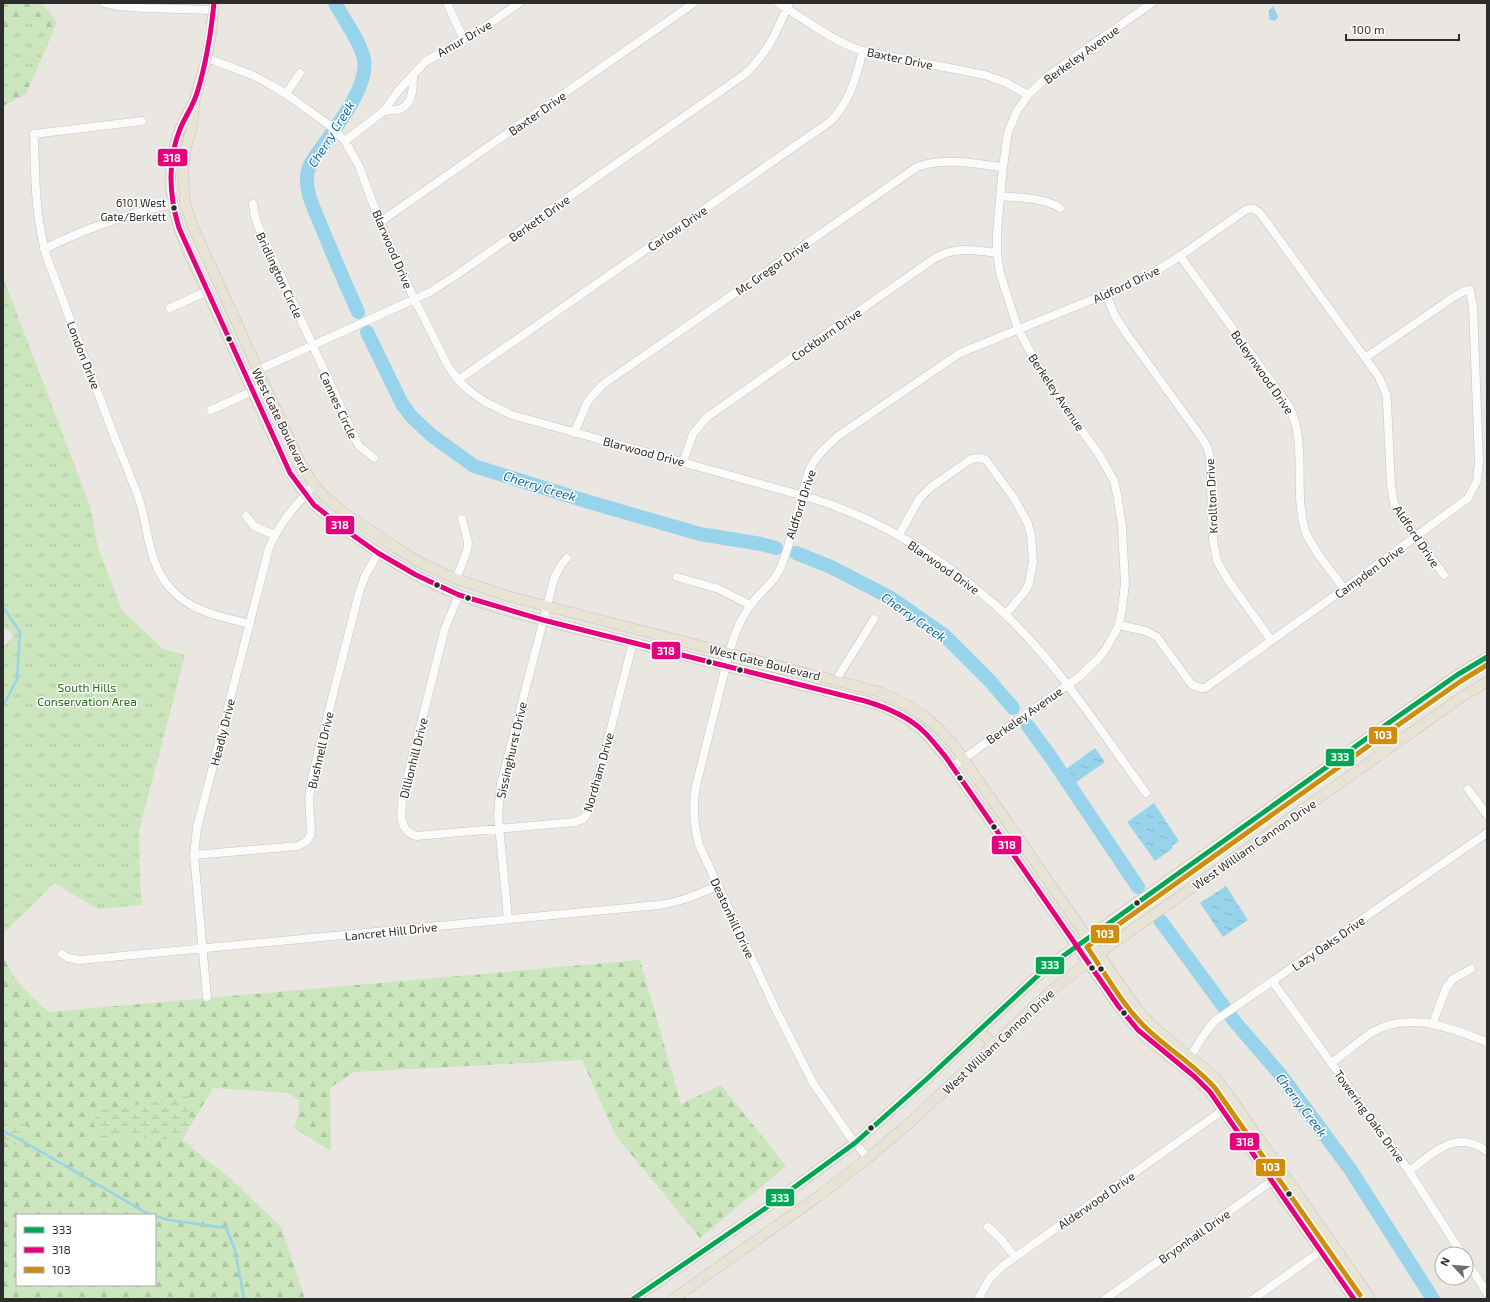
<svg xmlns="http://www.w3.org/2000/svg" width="1490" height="1302" font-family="'Exo 2',sans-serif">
<defs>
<pattern id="forest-firs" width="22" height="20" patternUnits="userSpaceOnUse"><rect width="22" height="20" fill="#cbe5bc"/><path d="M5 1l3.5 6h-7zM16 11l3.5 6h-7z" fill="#aec5a2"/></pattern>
<pattern id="wetland-marsh" width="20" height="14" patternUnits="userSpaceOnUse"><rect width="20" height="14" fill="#cbe5bc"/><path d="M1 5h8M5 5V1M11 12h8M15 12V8" fill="none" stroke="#aec5a2"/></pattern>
<pattern id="park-tufts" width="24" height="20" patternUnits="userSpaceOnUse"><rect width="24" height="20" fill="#cbe5bc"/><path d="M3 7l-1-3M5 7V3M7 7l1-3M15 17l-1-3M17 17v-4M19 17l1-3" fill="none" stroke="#aec5a2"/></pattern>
<pattern id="water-ripples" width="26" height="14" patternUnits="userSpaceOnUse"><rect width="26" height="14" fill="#97d3ea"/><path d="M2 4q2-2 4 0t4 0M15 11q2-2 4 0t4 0" fill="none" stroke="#82b5c9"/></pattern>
</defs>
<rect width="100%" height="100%" fill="#eae7e2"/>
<path fill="url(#forest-firs)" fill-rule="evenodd" d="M3,3H41L57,22L26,94L3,106Z
M3,954C11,980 29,994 49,1012L640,960L681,1104L721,1085L786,1166L700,1238L616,1136L582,1060L354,1072L330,1088L331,1151L294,1128L299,1110V1101L289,1093L213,1088L182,1140L232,1180L281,1227L305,1299H3ZM17,1215H155V1285H17Z"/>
<path fill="url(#wetland-marsh)" d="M188,1096L189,1126L182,1140L101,1136L93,1123L98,1111Z
M3,1114L28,1127L20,1147L3,1140Z"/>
<path fill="url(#park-tufts)" d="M30,11L49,41L21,84L3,91V32Z
M3,277L90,506L98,547L122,610L163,649L185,655L139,831L140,881L142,905L98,909L54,883L3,934V647L14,636L3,625Z
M3,996L16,1017L3,1018Z"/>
<path fill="url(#water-ripples)" d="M1273,6L1278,16L1275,21L1270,20L1269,17V10Z
M1095,748L1105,762L1075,783L1066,769Z
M1154,803L1179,841L1172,846L1173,848L1155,861L1127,822Z
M1226,886L1248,920L1223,937L1200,903Z"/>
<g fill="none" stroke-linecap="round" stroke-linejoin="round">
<path stroke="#97d3ea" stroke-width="2.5" d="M3,607L20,632L17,679L3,706
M3,1131L19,1139L150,1215
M155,1216L169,1220L226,1228L235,1250L244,1299"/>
<path stroke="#97d3ea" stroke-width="14" d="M335,3C343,18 361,43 364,59C369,87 336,126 322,147C315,157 306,167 307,180C307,195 314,209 320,223C332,253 345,283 358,312
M367,332L402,404L411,416L431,435L474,466L589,502L700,534L761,544L776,548
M796,553L831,567L891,598L944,635L989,680L1013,708
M1028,726L1050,756L1138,887
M1160,920L1235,1022L1280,1074L1350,1169L1433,1299"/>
<g stroke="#c4c3c3" stroke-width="9">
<path id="minor" d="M105,3L119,6L144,8L213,10
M447,3L463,38
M778,3C806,20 832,41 863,51L985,75L1007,83L1028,95
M207,58L252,75L271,85L286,94L329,125L345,141L359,166L380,222L410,290L448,366L458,380L471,392L485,402L512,415L811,498C874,517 931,551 981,593C989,600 999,607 1006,615C1060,667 1102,733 1146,793
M286,94L300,73
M384,111C389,110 395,111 400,109C413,104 413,88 413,76
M142,121L34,134C35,176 35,218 47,258C68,314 89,370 110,425C119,449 129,472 138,496C149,528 147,563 171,589C191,612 222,617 250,624
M345,141L384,111L398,91L425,62L492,22L519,3
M1000,196C1020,198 1043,197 1060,208
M253,204L254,213L258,226L357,442L359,446L374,458
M380,222L694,3
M44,249C84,229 128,214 172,204
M1180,256L1289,406C1308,445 1293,490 1305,530C1311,548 1333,573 1344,589
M1106,294L1115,316L1126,333L1204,441L1208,449L1210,459L1213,539L1217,561L1228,580L1271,640
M170,308L208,291
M245,376L415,299L430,292L455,276L745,74C769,51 776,33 789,3
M458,380L831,121C852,98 855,79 863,51
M211,410L264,386
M574,433L588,401L602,385L917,167C945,157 974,164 1003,167
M683,462L693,434L707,417L935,258C957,246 974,250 997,253
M246,516L254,526L274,535
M899,535L919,499L931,487L971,459L981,458L986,460L1014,498L1028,524L1031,535L1033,562L1029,583L1026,590L1006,614
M677,577L719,589L750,605
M456,579L467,551L468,543L462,519
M459,595L445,628L404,791C401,807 396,830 416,836L575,822L584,818L590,809L633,642
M1119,625L1146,631L1157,637L1192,685L1201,688H1205L1344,589L1460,504L1468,498L1477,481L1479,462L1473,307L1470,290L1464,291L1452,298L1365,358
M837,681L839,675L874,619
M953,766L1079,677L1099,658L1107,647L1119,625L1122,608L1125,584L1122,526L1117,494L1114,481L1100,456L1045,379L1018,329L1000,273L997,253V231L1003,167L1008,132L1017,111L1028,95L1049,75L1152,3
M1468,789L1487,815
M194,855L298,846L307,841L310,836L311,830L309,799L312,777L359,593L365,576L378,553
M508,919L498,815L501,784L554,579L561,565L567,558
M62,954L68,958L80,960L659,905C680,902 698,895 717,886
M1273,982L1409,1171L1462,1254
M207,997L194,855L197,828L269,548C279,523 296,505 314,485
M1433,1023L1446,988L1453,979L1471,969
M1331,1063C1345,1053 1358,1042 1371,1033C1409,1010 1450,1028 1487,1042
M1183,1067C1195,1052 1202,1033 1216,1020L1487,833
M868,1158L851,1138L813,1083L775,1008L699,845C694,825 692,807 696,786L729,653C734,636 739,621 750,606C758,593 772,585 779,571C790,547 795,520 802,495C805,486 806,477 810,468C817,455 827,446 838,436L960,353L1106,294L1151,274L1180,256L1244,211C1250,207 1254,208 1260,213L1379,377L1386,394L1387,402L1391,485L1394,504L1399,513L1444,575
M1409,1171C1435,1152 1455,1129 1487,1151
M988,1227L1000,1238L1015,1257
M1466,1260L1487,1293
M978,1299L990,1278L1004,1265L1223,1110
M1105,1299L1283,1173
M1253,1299L1321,1251"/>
</g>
<g stroke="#c6c4c2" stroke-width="11">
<path id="major" d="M214,3L211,34L207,58L195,98L192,126L186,148L183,170L185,203L193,227L300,462L314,485L324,496L346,514L395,547L419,562L456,579L511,597L880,692C913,705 936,722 958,751L1137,1009L1156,1029L1215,1077L1230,1097L1371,1299
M193,104C188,113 182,122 179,132C153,199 190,253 217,313C234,350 251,388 268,426C279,449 289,473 305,494C320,513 340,527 360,540C392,562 424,582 460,595C516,616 576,628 634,643C711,662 788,682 865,701L884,707L902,716L922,730L945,756L1119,1007L1138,1030L1151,1042L1195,1077L1210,1092L1354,1299
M1370,736L1382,754
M979,1031L995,1045
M633,1299L763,1210L855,1143L929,1077L1045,969L1077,945L1370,736L1457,675L1487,657
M673,1299L819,1196L868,1158L905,1127L1053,989L1098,954L1463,696L1487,682"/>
</g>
<use href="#minor" stroke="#fcfbfb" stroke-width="8"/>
<use href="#major" stroke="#e7e3d5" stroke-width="10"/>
<g stroke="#fff" stroke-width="8">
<path id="bus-1" d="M633,1299L763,1210L855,1143L929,1077L1045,969L1370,736L1457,675L1487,657"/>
</g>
<g stroke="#fff" stroke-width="8">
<path id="bus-2" d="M214,3C211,33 206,64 197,93C193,106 185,117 180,129C167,162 169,195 179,228L290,473L314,505L354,536L378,553L416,575L459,595L543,620L865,701C885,707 907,716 922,730C931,738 938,748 945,756L1119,1007L1138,1030L1195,1077L1210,1092L1354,1299"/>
</g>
<g stroke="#fff" stroke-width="8">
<path id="bus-3" d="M1360,1295L1215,1088C1194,1064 1166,1048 1144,1026C1121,1003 1105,973 1087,947L1374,742L1461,681L1487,665"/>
</g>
<use href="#bus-1" stroke="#00a651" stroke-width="5"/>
<use href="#bus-2" stroke="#e5007d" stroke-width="5"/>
<use href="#bus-3" stroke="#ce8e09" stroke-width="5"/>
</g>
<g fill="#2c2c2c" stroke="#fff" stroke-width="1.5">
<circle cx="174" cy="208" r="3.5"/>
<circle cx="229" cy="339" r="3.5"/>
<circle cx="437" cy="585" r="3.5"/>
<circle cx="468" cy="598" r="3.5"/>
<circle cx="709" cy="662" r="3.5"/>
<circle cx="740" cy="670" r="3.5"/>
<circle cx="960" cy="778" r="3.5"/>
<circle cx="994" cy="827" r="3.5"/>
<circle cx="1137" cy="903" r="3.5"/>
<circle cx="1092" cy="968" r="3.5"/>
<circle cx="1101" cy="969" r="3.5"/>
<circle cx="1124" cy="1013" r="3.5"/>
<circle cx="871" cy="1128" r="3.5"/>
<circle cx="1289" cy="1194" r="3.5"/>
</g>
<g text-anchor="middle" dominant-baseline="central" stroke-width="3" stroke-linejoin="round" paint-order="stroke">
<g font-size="11" fill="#2c2c2c" stroke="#fff" text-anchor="end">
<text x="166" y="202">6101 West<tspan x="166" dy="14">Gate/Berkett</tspan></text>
</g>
<g font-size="12" fill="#2c2c2c" stroke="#fff">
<text transform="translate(464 38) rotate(-30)">Amur Drive</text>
<text transform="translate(1081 54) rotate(-36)">Berkeley Avenue</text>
<text transform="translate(900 58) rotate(12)">Baxter Drive</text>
<text transform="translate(537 113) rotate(-35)">Baxter Drive</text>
<text transform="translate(539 218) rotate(-35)">Berkett Drive</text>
<text transform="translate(677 228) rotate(-35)">Carlow Drive</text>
<text transform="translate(393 249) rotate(67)">Blarwood Drive</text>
<text transform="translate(772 267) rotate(-35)">Mc Gregor Drive</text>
<text transform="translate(280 275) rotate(65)">Bridlington Circle</text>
<text transform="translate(1126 284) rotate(-25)">Aldford Drive</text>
<text transform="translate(826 334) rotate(-35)">Cockburn Drive</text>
<text transform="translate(84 355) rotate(69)">London Drive</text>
<text transform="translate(1263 372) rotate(55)">Boleynwood Drive</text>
<text transform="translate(1057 392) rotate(56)">Berkeley Avenue</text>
<text transform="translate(339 405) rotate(65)">Cannes Circle</text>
<text transform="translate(281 420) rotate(64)">West Gate Boulevard</text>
<text transform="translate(644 451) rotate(15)">Blarwood Drive</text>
<text transform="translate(1211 496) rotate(-93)">Krollton Drive</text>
<text transform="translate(800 504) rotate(-72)">Aldford Drive</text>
<text transform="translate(1417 536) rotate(56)">Aldford Drive</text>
<text transform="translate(944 567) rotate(35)">Blarwood Drive</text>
<text transform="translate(1369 571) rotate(-36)">Campden Drive</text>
<text transform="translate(765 662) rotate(14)">West Gate Boulevard</text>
<text transform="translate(1024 715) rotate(-35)">Berkeley Avenue</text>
<text transform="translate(222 732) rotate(-76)">Headly Drive</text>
<text transform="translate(320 750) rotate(-77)">Bushnell Drive</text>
<text transform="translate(511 750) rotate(-77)">Sissinghurst Drive</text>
<text transform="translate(413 758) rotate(-76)">Dillionhill Drive</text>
<text transform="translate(598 772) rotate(-74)">Nordham Drive</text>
<text transform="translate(1254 844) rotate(-35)">West William Cannon Drive</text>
<text transform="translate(733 918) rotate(65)">Deatonhill Drive</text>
<text transform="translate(391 931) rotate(-6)">Lancret Hill Drive</text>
<text transform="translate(1328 943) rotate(-35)">Lazy Oaks Drive</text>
<text transform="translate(998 1041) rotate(-43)">West William Cannon Drive</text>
<text transform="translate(1370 1116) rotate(54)">Towering Oaks Drive</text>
<text transform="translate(1096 1200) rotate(-35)">Alderwood Drive</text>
<text transform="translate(1194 1236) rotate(-35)">Bryonhall Drive</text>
</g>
<g font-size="12" fill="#296a1c" stroke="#fff">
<text x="87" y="687">South Hills<tspan x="87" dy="14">Conservation Area</tspan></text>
</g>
<g font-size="13" font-style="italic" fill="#0f689e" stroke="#fff">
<text transform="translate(331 134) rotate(-58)">Cherry Creek</text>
<text transform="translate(540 486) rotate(17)">Cherry Creek</text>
<text transform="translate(914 617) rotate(35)">Cherry Creek</text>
<text transform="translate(1302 1105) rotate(53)">Cherry Creek</text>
</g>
</g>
<g stroke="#fff" stroke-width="1.5">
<rect x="157" y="148" width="31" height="19" rx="4" fill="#e5007d"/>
<rect x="325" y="515" width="30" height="20" rx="4" fill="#e5007d"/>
<rect x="651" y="641" width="30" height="19" rx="4" fill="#e5007d"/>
<rect x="1368" y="726" width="30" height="19" rx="4" fill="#ce8e09"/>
<rect x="1325" y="748" width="30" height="19" rx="4" fill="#00a651"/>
<rect x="991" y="835" width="31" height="20" rx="4" fill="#e5007d"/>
<rect x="1090" y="924" width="30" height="20" rx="4" fill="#ce8e09"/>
<rect x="1035" y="956" width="30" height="19" rx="4" fill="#00a651"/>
<rect x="1229" y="1132" width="31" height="19" rx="4" fill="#e5007d"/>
<rect x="1255" y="1158" width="31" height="19" rx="4" fill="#ce8e09"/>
<rect x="765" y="1188" width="30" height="19" rx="4" fill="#00a651"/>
</g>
<g font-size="11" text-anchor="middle" font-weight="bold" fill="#fff">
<text x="172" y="162">318</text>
<text x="340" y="529">318</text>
<text x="666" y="655">318</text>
<text x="1383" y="739">103</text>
<text x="1340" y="761">333</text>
<text x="1007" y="849">318</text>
<text x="1105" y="938">103</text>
<text x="1050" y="969">333</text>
<text x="1245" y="1146">318</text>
<text x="1271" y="1171">103</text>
<text x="780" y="1202">333</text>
</g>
<rect width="1490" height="1302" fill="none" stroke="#2c2c2c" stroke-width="8"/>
<rect x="16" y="1214" width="140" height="72" fill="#ffffff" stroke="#ababab"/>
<rect x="24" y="1227" width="20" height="6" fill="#00a651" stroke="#ababab"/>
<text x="52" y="1234" font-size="12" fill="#2c2c2c">333</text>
<rect x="24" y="1247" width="20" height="6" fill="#e5007d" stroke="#ababab"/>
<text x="52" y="1254" font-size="12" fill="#2c2c2c">318</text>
<rect x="24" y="1267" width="20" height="6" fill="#ce8e09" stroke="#ababab"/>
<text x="52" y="1274" font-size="12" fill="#2c2c2c">103</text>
<g transform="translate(1454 1266) rotate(296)"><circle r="19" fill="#ffffff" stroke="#ababab"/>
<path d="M0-3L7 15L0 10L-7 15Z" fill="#6e6d6c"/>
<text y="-6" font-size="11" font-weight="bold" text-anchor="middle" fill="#2c2c2c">N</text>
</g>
<path d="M1346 34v6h113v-6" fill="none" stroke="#2c2c2c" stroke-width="2"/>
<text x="1352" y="34" font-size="12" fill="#2c2c2c" stroke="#ffffff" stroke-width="3" paint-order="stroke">100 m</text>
</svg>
